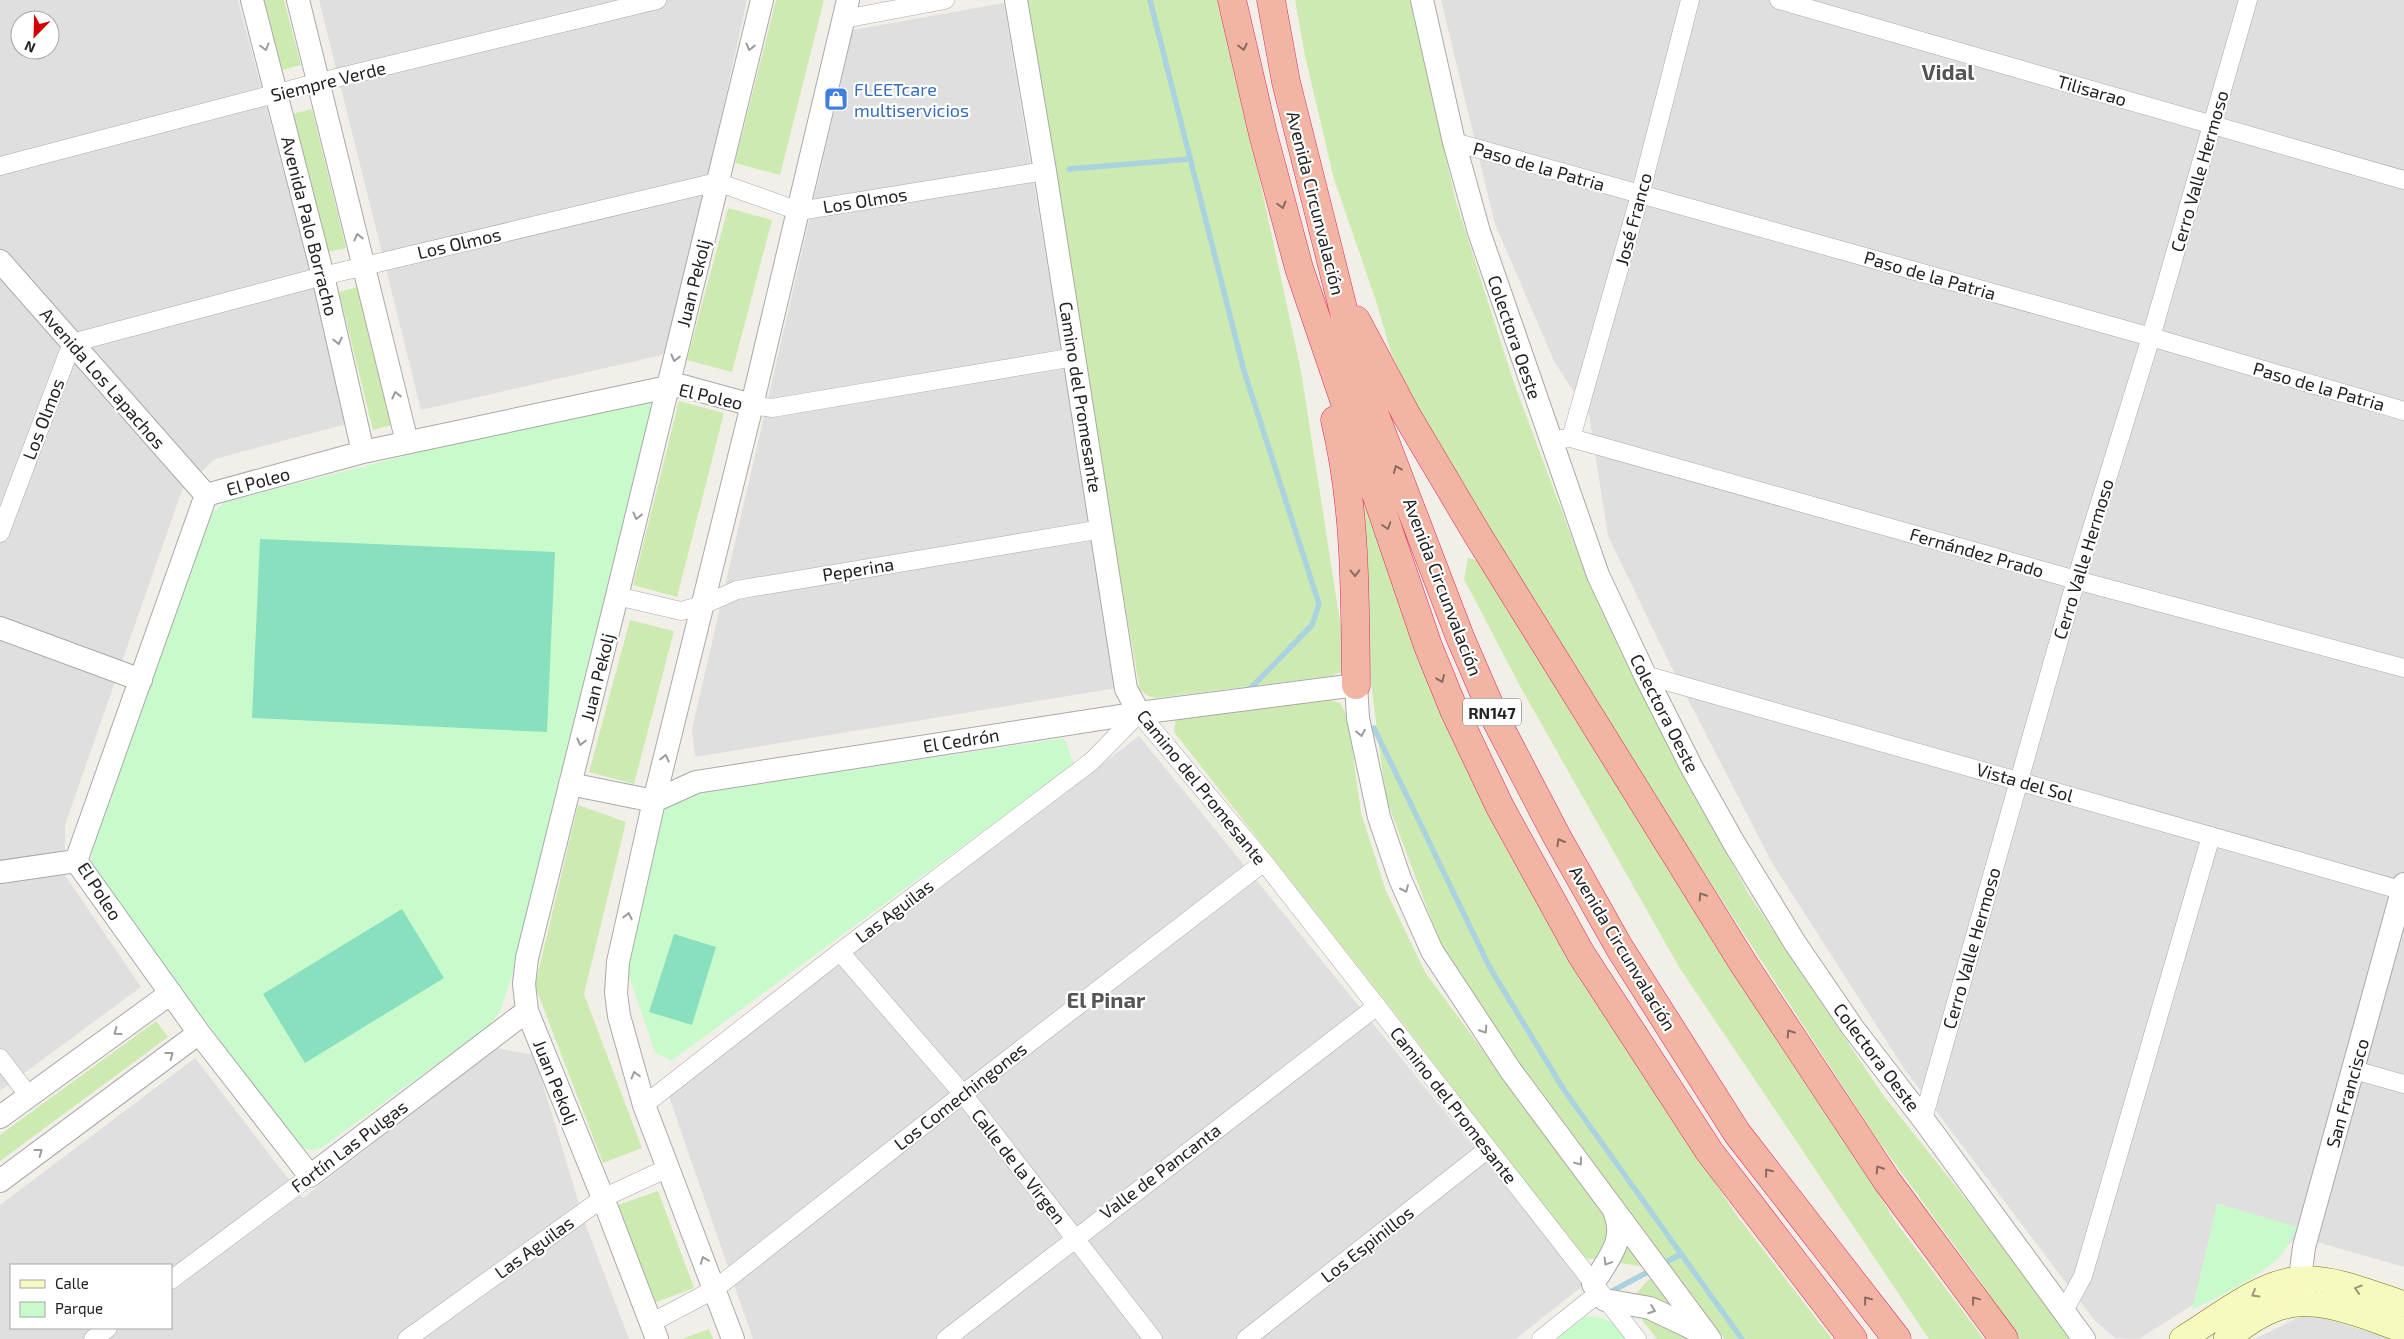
<svg xmlns="http://www.w3.org/2000/svg" width="2404" height="1339" font-family="'Exo 2',sans-serif">
<rect width="100%" height="100%" fill="#f2efe9"/>
<path fill="#e0dfdf" fill-rule="evenodd" d="M0,0H238L350,423L215,459L182,490L65,825V875L141,987L0,1091ZM20,20H50V50H20Z
M319,0H747L672,340L662,355L421,410Z
M1441,0H2404V1267L2299,1237L2139,1339L2115,1338L2095,1321L1905,1070L1771,861L1668,660L1608,536L1589,415L1555,363L1495,224Z
M1004,3L1117,688L695,757L692,729L853,30Z
M1139,736L1585,1284L1516,1339H753L668,1094Z
M496,1048L534,1055L585,1223L629,1339H0V1205L195,1058L303,1198ZM11,1265H171V1328H11Z
M2308,1313L2392,1339H2254Z"/>
<path fill="#cdebb0" d="M264,0H284L301,65L282,70Z
M776,0H824L780,175L735,163Z
M1027,0H1221L1301,371L1345,654L1341,672L1332,676L1156,698L1148,696L1140,690L1108,509Z
M1295,0H1410L1456,202L1514,383L1582,565L1661,732L1748,893L1883,1095L2012,1257L2071,1339H2018L1978,1278L1875,1136L1687,846L1465,489L1417,407L1391,353L1377,304L1334,179L1305,56Z
M312,109L346,248L327,252L292,114Z
M728,208L772,220L732,372L687,360Z
M358,287L392,425L373,430L339,292Z
M679,401L724,413L677,597L633,585Z
M1350,438L1467,769L1557,938L1654,1092L1738,1217L1832,1339H1725L1517,1062L1443,951L1386,798L1369,668Z
M1468,558L1482,561L1790,1049L1895,1221L1984,1339H1929L1679,967L1521,688L1464,579Z
M630,620L674,631L634,784L589,772Z
M1324,699L1340,703L1348,717L1361,813L1386,891L1425,972L1610,1223L1613,1234L1598,1259H1589L1582,1256L1409,1031L1174,732L1176,718Z
M578,805L626,822L584,994L642,1148L603,1163L535,986Z
M156,1021L168,1037L0,1161V1135Z
M658,1191L694,1288L654,1303L618,1205Z
M1625,1238L1645,1267L1621,1263L1617,1258Z
M1652,1276L1682,1318L1631,1299Z
M1646,1312L1696,1339H1657L1642,1320Z
M709,1329L713,1339H682Z"/>
<path fill="#c8facc" d="M627,399L650,403L652,414L515,965L500,1012L489,1026L321,1148L311,1150L299,1147L101,880L91,863L93,844L210,515L225,502Z
M1064,738L1074,764L671,1061L655,1052L626,968L658,820L667,804L678,796Z
M2217,1203L2297,1227C2292,1235 2289,1243 2284,1251C2268,1274 2217,1297 2192,1310Z
M1586,1316C1608,1318 1615,1322 1629,1339H1557Z"/>
<path fill="#88e0be" d="M260,539L555,552L547,732L252,718Z
M402,909L444,978L305,1063L263,994Z
M674,934L716,947L692,1025L649,1012Z"/>
<g fill="none" stroke-linecap="round" stroke-linejoin="round">
<path stroke="#aad3df" stroke-width="5.5" d="M1150,0L1244,371L1319,604L1312,625L1247,692
M1069,169L1190,159
M1374,728L1490,968L1564,1090L1742,1339
M1668,1261L1681,1254
M1614,1290L1646,1273"/>
<g stroke="#a9a9a9" stroke-width="19">
<path id="minor" d="M1779,0L2404,180
M844,19L945,0
M1454,142L2151,337L2404,411
M0,166L320,82L657,0
M752,405L772,408L1075,357
M1571,438L1640,195L1690,0
M1550,440L1571,438L2076,580L2404,668
M0,533L72,343L323,276L717,182L799,211L1045,171
M617,596L681,611L703,605L737,590L1102,529
M1645,675L2404,891
M840,952L963,1094L1153,1339
M0,1058L29,1096
M2354,1070L2404,1084
M644,1105L840,952L1092,761L1139,713L1264,862L1637,1339
M1923,1119L2076,580L2151,337L2248,0
M171,1280L310,1176
M2064,1311L2083,1276L2211,836
M651,1323L715,1289L963,1094L1264,862
M93,1339L108,1328
M407,1339L603,1198L668,1168
M946,1339L1377,1006
M1246,1339L1488,1149
M1541,1339L1600,1292"/>
</g>
<g stroke="#a9a9a9" stroke-width="24">
<path id="tertiary" d="M252,0L323,276L363,452
M298,0L407,442
M1016,0L1045,171L1126,689L1139,713
M1422,0L1454,142L1479,232L1598,575L1645,675L1692,768L1734,843L1795,943L1853,1028L1923,1119L2084,1339
M0,261L206,495
M0,628L141,680
M570,784L654,801L696,782L1139,713L1356,685L1358,718L1379,817L1400,879L1432,951L1511,1071L1710,1339
M0,872L76,861
M527,1011L310,1176L199,1033L76,861L206,495L363,452L668,387L683,386L752,405
M0,1117L171,993
M0,1181L199,1033
M1593,1284C1608,1259 1627,1240 1614,1211
M2305,1296L2300,1279L2304,1247L2404,884
M1605,1300L1650,1308L1702,1333
M657,1339L603,1198L527,1011L524,984L527,958L617,596L762,0
M733,1339L644,1105L619,1016L616,993L618,962L654,801L752,405L848,0"/>
</g>
<g stroke="#707d05" stroke-width="26">
<path id="secondary" d="M2182,1339C2215,1319 2261,1281 2300,1279C2335,1277 2371,1293 2404,1304
M2226,1339C2242,1328 2259,1314 2278,1308C2319,1294 2366,1318 2404,1330"/>
</g>
<g stroke="#dc2a67" stroke-width="29">
<path id="trunk" d="M1232,0L1263,134L1299,268L1428,646L1454,710L1500,807L1581,954L1709,1151L1853,1339
M1271,0L1286,82L1360,376L1460,637L1495,718L1556,835L1619,947L1737,1133L1897,1339
M1356,320L1407,416L1477,534L1743,963L1887,1181L2004,1339
M1335,420C1356,507 1355,596 1356,685"/>
</g>
<use href="#minor" stroke="#fff" stroke-width="18"/>
<use href="#tertiary" stroke="#fff" stroke-width="22"/>
<use href="#secondary" stroke="#f7fabf" stroke-width="25"/>
<use href="#trunk" stroke="#f2b4a3" stroke-width="28"/>
</g>
<defs><path id="oneway-chevron" d="M-2-3.5L2.5 0L-2 3.5" fill="none" stroke-width="1.6" stroke-linecap="round" stroke-linejoin="round" transform="scale(1.25)"/></defs>
<g stroke="#9c9c9c">
<use href="#oneway-chevron" transform="translate(265 47) rotate(75)"/>
<use href="#oneway-chevron" transform="translate(750 47) rotate(104)"/>
<use href="#oneway-chevron" transform="translate(358 237) rotate(-104)"/>
<use href="#oneway-chevron" transform="translate(338 341) rotate(77)"/>
<use href="#oneway-chevron" transform="translate(675 358) rotate(104)"/>
<use href="#oneway-chevron" transform="translate(396 395) rotate(-104)"/>
<use href="#oneway-chevron" transform="translate(637 516) rotate(104)"/>
<use href="#oneway-chevron" transform="translate(1361 733) rotate(79)"/>
<use href="#oneway-chevron" transform="translate(581 742) rotate(104)"/>
<use href="#oneway-chevron" transform="translate(665 758) rotate(-76)"/>
<use href="#oneway-chevron" transform="translate(1405 889) rotate(66)"/>
<use href="#oneway-chevron" transform="translate(628 916) rotate(-78)"/>
<use href="#oneway-chevron" transform="translate(1484 1030) rotate(57)"/>
<use href="#oneway-chevron" transform="translate(117 1032) rotate(144)"/>
<use href="#oneway-chevron" transform="translate(170 1055) rotate(-37)"/>
<use href="#oneway-chevron" transform="translate(635 1075) rotate(-105)"/>
<use href="#oneway-chevron" transform="translate(39 1152) rotate(-37)"/>
<use href="#oneway-chevron" transform="translate(1579 1162) rotate(53)"/>
<use href="#oneway-chevron" transform="translate(704 1260) rotate(-111)"/>
<use href="#oneway-chevron" transform="translate(1607 1262) rotate(121)"/>
<use href="#oneway-chevron" transform="translate(1652 1310) rotate(20)"/>
</g>
<g stroke="#8a6b62">
<use href="#oneway-chevron" transform="translate(1243 47) rotate(77)"/>
<use href="#oneway-chevron" transform="translate(1282 205) rotate(75)"/>
<use href="#oneway-chevron" transform="translate(1397 469) rotate(-112)"/>
<use href="#oneway-chevron" transform="translate(1387 526) rotate(72)"/>
<use href="#oneway-chevron" transform="translate(1355 573) rotate(89)"/>
<use href="#oneway-chevron" transform="translate(1441 679) rotate(67)"/>
<use href="#oneway-chevron" transform="translate(1560 842) rotate(-120)"/>
<use href="#oneway-chevron" transform="translate(1702 896) rotate(-122)"/>
<use href="#oneway-chevron" transform="translate(1790 1033) rotate(-123)"/>
<use href="#oneway-chevron" transform="translate(1879 1169) rotate(-123)"/>
<use href="#oneway-chevron" transform="translate(1768 1172) rotate(-128)"/>
<use href="#oneway-chevron" transform="translate(1867 1300) rotate(-128)"/>
<use href="#oneway-chevron" transform="translate(1975 1300) rotate(-127)"/>
</g>
<g stroke="#979978">
<use href="#oneway-chevron" transform="translate(2358 1289) rotate(-163)"/>
<use href="#oneway-chevron" transform="translate(2255 1294) rotate(150)"/>
</g>
<defs>
<g id="shop-square" transform="scale(1.25)"><rect x="-9" y="-9" width="18" height="18" rx="4" fill="#3f7fe0" stroke="#fff"/><path d="M-5-2.5h2.3a2.7 3.5 0 0 1 5.4 0H5L5.5 6h-11ZM-1.5-2.5h3a1.5 2.3 0 0 0-3 0Z" fill="#fff"/></g>
</defs>
<g fill-rule="evenodd">
<use href="#shop-square" x="836" y="99"/>
</g>
<g text-anchor="middle" dominant-baseline="central" stroke-width="4.5" stroke-linejoin="round" paint-order="stroke">
<rect fill="#fff" stroke="#646464" stroke-width="1" x="1463" y="698.5" width="58" height="27" rx="4"/>
<g font-size="16" font-weight="bold" fill="#222">
<text x="1492" y="712">RN147</text>
</g>
<g font-size="18" fill="#222" stroke="#fff">
<text transform="translate(328 81) rotate(-14)">Siempre Verde</text>
<text transform="translate(2092 90) rotate(16)">Tilisarao</text>
<text transform="translate(1539 166) rotate(16)">Paso de la Patria</text>
<text transform="translate(2199 171) rotate(-74)">Cerro Valle Hermoso</text>
<text transform="translate(865 200) rotate(-9)">Los Olmos</text>
<text transform="translate(1316 203) rotate(76)">Avenida Circunvalación</text>
<text transform="translate(1633 219) rotate(-75)">José Franco</text>
<text transform="translate(310 226) rotate(76)">Avenida Palo Borracho</text>
<text transform="translate(459 243) rotate(-13)">Los Olmos</text>
<text transform="translate(1930 275) rotate(16)">Paso de la Patria</text>
<text transform="translate(693 283) rotate(-76)">Juan Pekolj</text>
<text transform="translate(1515 337) rotate(71)">Colectora Oeste</text>
<text transform="translate(103 378) rotate(49)">Avenida Los Lapachos</text>
<text transform="translate(2319 386) rotate(16)">Paso de la Patria</text>
<text transform="translate(711 396) rotate(13)">El Poleo</text>
<text transform="translate(1081 397) rotate(81)">Camino del Promesante</text>
<text transform="translate(43 419) rotate(-69)">Los Olmos</text>
<text transform="translate(258 481) rotate(-15)">El Poleo</text>
<text transform="translate(1977 552) rotate(16)">Fernández Prado</text>
<text transform="translate(2083 559) rotate(-73)">Cerro Valle Hermoso</text>
<text transform="translate(858 569) rotate(-9)">Peperina</text>
<text transform="translate(1443 587) rotate(69)">Avenida Circunvalación</text>
<text transform="translate(597 677) rotate(-76)">Juan Pekolj</text>
<text transform="translate(1665 713) rotate(63)">Colectora Oeste</text>
<text transform="translate(961 740) rotate(-9)">El Cedrón</text>
<text transform="translate(2025 782) rotate(16)">Vista del Sol</text>
<text transform="translate(1202 787) rotate(51)">Camino del Promesante</text>
<text transform="translate(100 891) rotate(57)">El Poleo</text>
<text transform="translate(894 911) rotate(-37)">Las Aguilas</text>
<text transform="translate(1623 948) rotate(59)">Avenida Circunvalación</text>
<text transform="translate(1971 948) rotate(-74)">Cerro Valle Hermoso</text>
<text transform="translate(1877 1057) rotate(53)">Colectora Oeste</text>
<text transform="translate(556 1082) rotate(68)">Juan Pekolj</text>
<text transform="translate(2347 1093) rotate(-74)">San Francisco</text>
<text transform="translate(960 1096) rotate(-38)">Los Comechingones</text>
<text transform="translate(1454 1105) rotate(52)">Camino del Promesante</text>
<text transform="translate(349 1146) rotate(-37)">Fortín Las Pulgas</text>
<text transform="translate(1019 1166) rotate(52)">Calle de la Virgen</text>
<text transform="translate(1160 1171) rotate(-37)">Valle de Pancanta</text>
<text transform="translate(1367 1244) rotate(-38)">Los Espinillos</text>
<text transform="translate(534 1247) rotate(-36)">Las Aguilas</text>
</g>
<g font-size="18" fill="#366cbe" stroke="#fff" text-anchor="start">
<text x="854" y="89">FLEETcare<tspan x="854" dy="21">multiservicios</tspan></text>
</g>
<g font-size="22" font-weight="bold" fill="#555" stroke="#fff">
<text x="1948" y="71">Vidal</text>
<text x="1106" y="999">El Pinar</text>
</g>
</g>
<rect x="10" y="1264" width="162" height="65" fill="#ffffff" stroke="#a7a7a7"/>
<rect x="20" y="1280" width="25" height="8" fill="#f7fabf" stroke="#a7a7a7"/>
<text x="55" y="1289" font-size="15" fill="#222222">Calle</text>
<rect x="20" y="1302" width="25" height="15" fill="#c8facc" stroke="#a7a7a7"/>
<text x="55" y="1314" font-size="15" fill="#222222">Parque</text>
<g transform="translate(35 35) rotate(203)"><circle r="24" fill="#ffffff" stroke="#a7a7a7"/>
<path d="M0-4L9 19L0 12L-9 19Z" fill="#d40000"/>
<text y="-8" font-size="14" font-weight="bold" text-anchor="middle" fill="#222222">N</text>
</g>
</svg>
